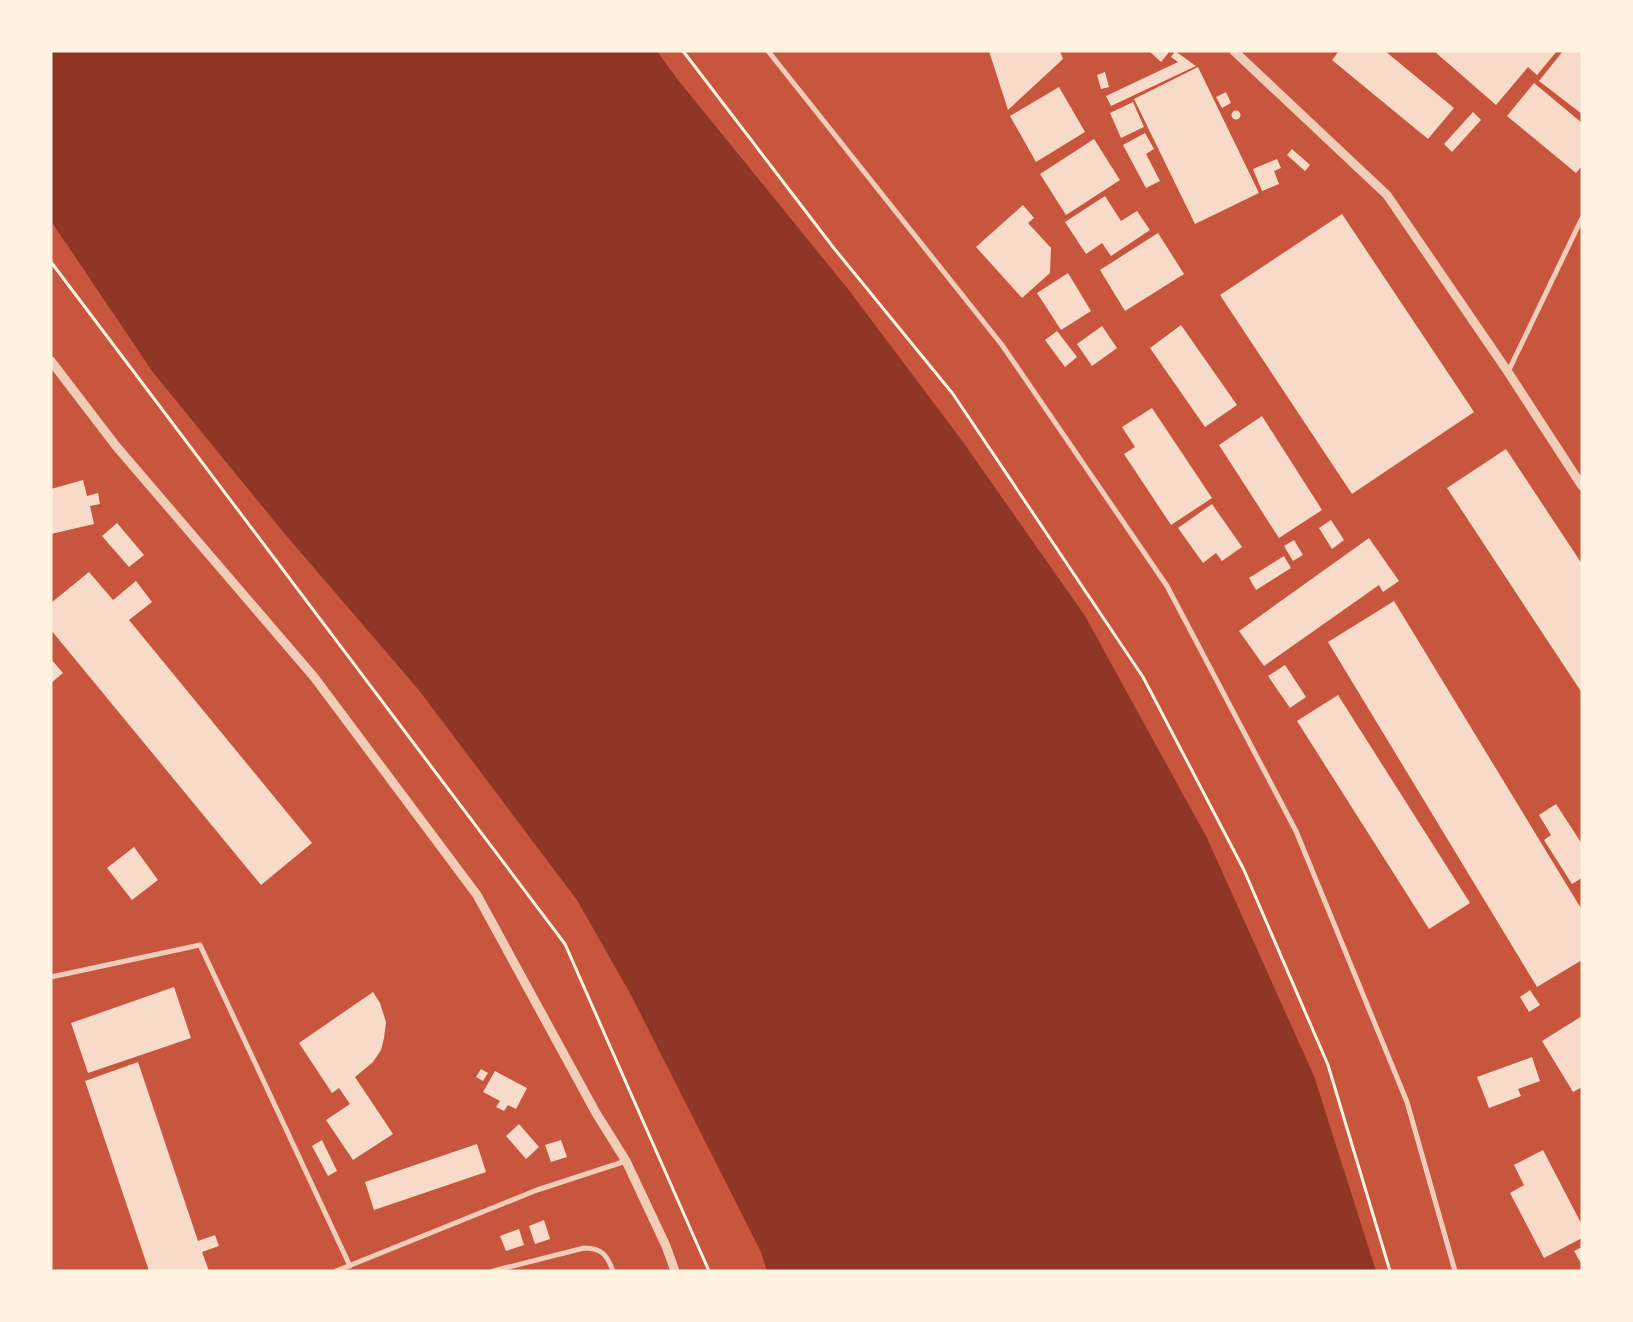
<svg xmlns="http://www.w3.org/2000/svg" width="1633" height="1322" font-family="'Space Grotesk',sans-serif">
<rect width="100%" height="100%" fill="#c8553d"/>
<path fill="#8f3625" d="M51,51H657L678,80L848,289L963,442L1085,616L1207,838L1314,1076L1376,1271H767L760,1250L631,995L577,900L418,689L284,533L152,371L51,221Z"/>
<path fill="#f7dbc8" d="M989,51H1060L1063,59L1008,110Z
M1149,51H1170L1161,62Z
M1175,51L1196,66L1111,106L1106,96L1178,62L1171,57Z
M1339,51H1385L1454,108L1428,139L1332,60Z
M1434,51H1557L1537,75L1528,67L1496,105Z
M1563,51H1582V114L1539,81Z
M1198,67L1259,193L1195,224L1134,99Z
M1105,72L1109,87L1101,89L1097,75Z
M1534,83L1582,123V166L1576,173L1507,116Z
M1059,87L1085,132L1036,162L1010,116Z
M1226,92L1231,103L1222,108L1216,97Z
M1133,102L1144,127L1121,138L1110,113Z
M1231.5 115a4.5 4.5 0 1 1 9 0a4.5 4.5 0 1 1-9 0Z
M1473,112L1481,120L1452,152L1444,144Z
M1145,133L1154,149L1146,154L1160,181L1146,188L1123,145Z
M1094,139L1120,180L1066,215L1040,174Z
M1292,149L1310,165L1305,171L1287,155Z
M1277,159L1281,168L1274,171L1279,184L1262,191L1253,169Z
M1105,196L1121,221L1137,211L1150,230L1111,256L1102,243L1086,254L1065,222Z
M1023,205L1034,218L1028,223L1051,248L1050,273L1022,298L976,247Z
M1342,214L1474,412L1352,494L1220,295Z
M1158,233L1184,274L1125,311L1100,270Z
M1068,273L1091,311L1061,330L1037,293Z
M1181,325L1237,405L1205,427L1150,348Z
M1102,326L1117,348L1092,366L1077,344Z
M1057,331L1077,357L1065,367L1045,340Z
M1152,408L1212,498L1171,525L1124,454L1135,447L1122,427Z
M1262,416L1322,510L1279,538L1219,445Z
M1506,449L1582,564V693L1447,488Z
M83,480L87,496L98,493L100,504L90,506L94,524L51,534V489Z
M1212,504L1242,547L1222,561L1216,553L1203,563L1178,528Z
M1331,520L1344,540L1332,549L1319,528Z
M117,523L144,555L129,567L102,536Z
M1369,538L1399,581L1383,592L1379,585L1264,666L1239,631Z
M1294,540L1303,555L1293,561L1284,546Z
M1284,556L1291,568L1256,590L1249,578Z
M89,572L113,600L136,581L152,602L129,620L312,843L261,885L51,630V603Z
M1394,601L1582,910V960L1537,987L1328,642Z
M51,659L63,673L51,683Z
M1285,665L1306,697L1290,708L1268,676Z
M1338,695L1470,903L1429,929L1297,721Z
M1556,804L1582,844V878L1572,884L1544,840L1551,835L1539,815Z
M134,847L158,880L132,900L107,868Z
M174,987L191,1038L88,1073L71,1023Z
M1530,990L1540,1005L1529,1012L1520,997Z
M373,992L380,1003L386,1022L384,1038L381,1050L373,1062L355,1077L393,1134L353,1160L326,1120L350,1104L339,1088L332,1093L299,1043Z
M1582,1016V1087L1573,1092L1542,1041Z
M1532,1057L1540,1081L1518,1089L1521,1096L1489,1108L1477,1077Z
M138,1062L198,1241L215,1235L219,1246L202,1252L209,1271H149L85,1081Z
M481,1069L488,1073L483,1081L476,1077Z
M495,1071L527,1088L516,1109L508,1105L504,1111L496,1107L500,1101L483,1092Z
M519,1124L539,1147L526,1159L506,1136Z
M322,1140L337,1171L328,1176L312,1146Z
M561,1140L567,1157L551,1162L545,1145Z
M477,1144L486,1172L374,1210L365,1182Z
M1543,1150L1582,1225V1238L1544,1258L1510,1193L1524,1185L1514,1165Z
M544,1220L550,1239L535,1244L529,1226Z
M519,1229L524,1245L506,1251L500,1236Z
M1582,1247V1265L1574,1251Z"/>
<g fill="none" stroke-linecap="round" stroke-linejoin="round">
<path stroke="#fff3e0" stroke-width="3" d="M683,51L833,247L953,394L1143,677L1244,870L1328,1065L1390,1271
M51,262L565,944L709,1271"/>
<path stroke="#f1ccb7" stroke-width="5" d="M768,51L1002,345L1167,586L1296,831L1407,1102L1455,1271
M1508,372L1582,218
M51,977L200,945L350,1266
M336,1271L537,1190L626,1161
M493,1271L584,1248C602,1248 607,1255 613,1271"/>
<path stroke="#f1ccb7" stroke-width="9" d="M1234,51L1387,195L1508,372L1582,486
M51,361L116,446L314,677L477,895L596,1113L626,1161L666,1246L675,1271"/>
</g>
<rect width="1633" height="1322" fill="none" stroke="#fff3e0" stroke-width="105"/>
</svg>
